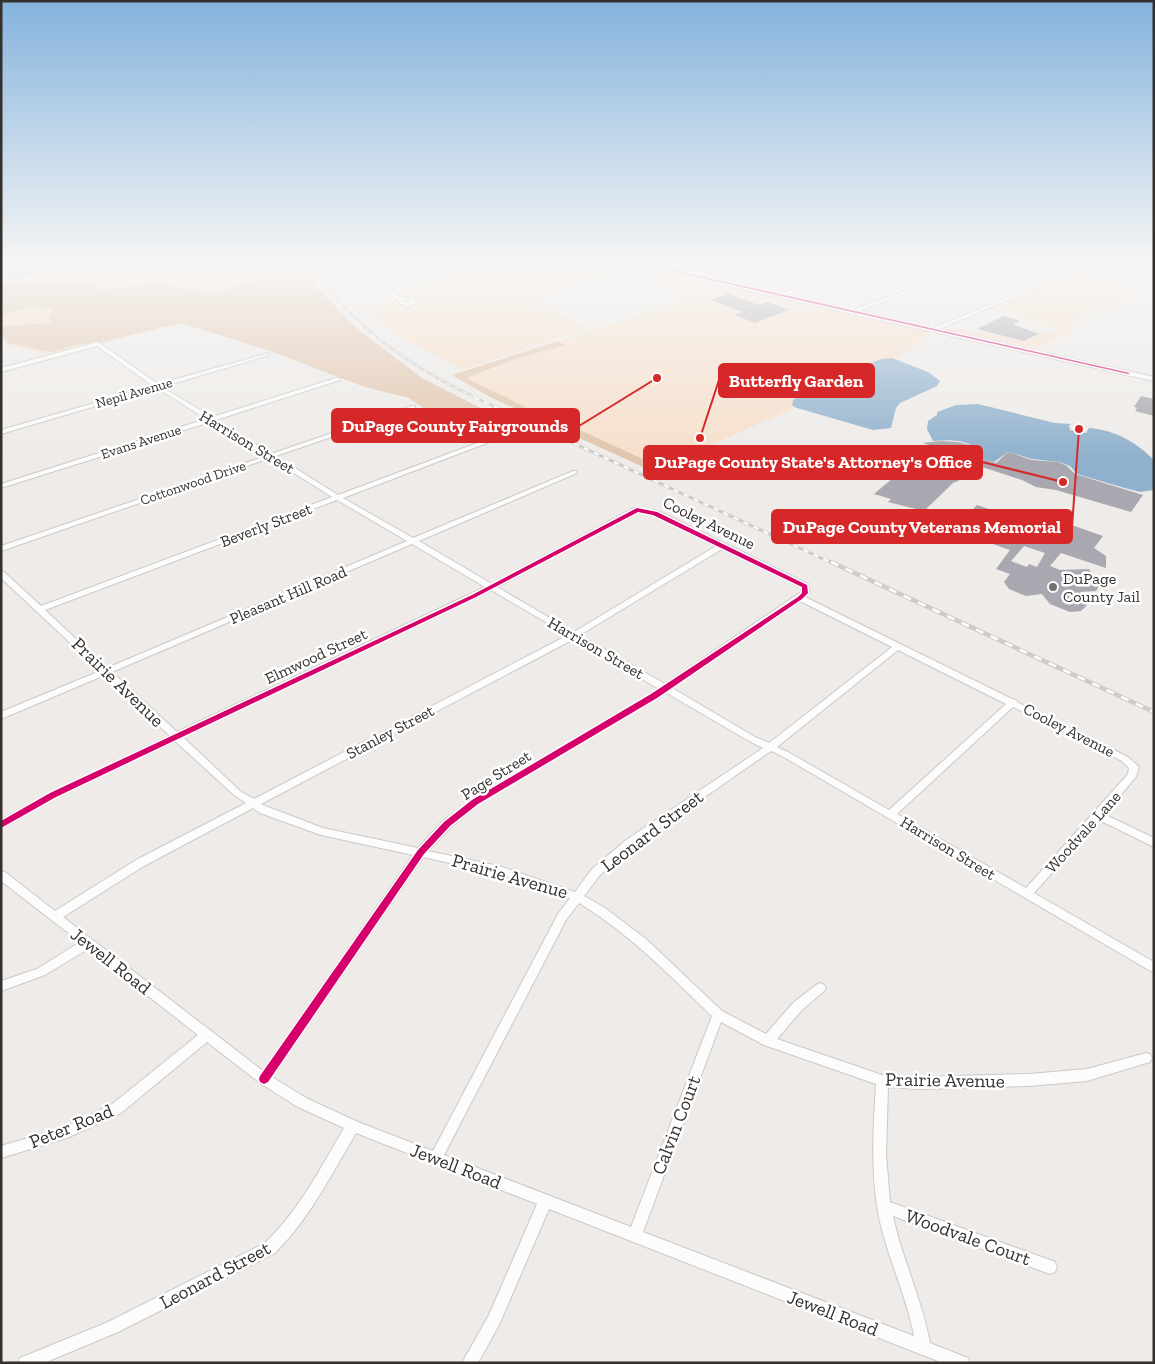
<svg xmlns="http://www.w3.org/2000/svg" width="1155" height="1364" font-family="'Zilla Slab',serif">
<rect width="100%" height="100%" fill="#eeebe8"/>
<path fill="#f6dfcb" d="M1,266H305C330,315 379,346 422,378L188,322L53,356L6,344L1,340Z
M473,266H637L609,275L610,277C600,281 562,280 559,289L554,287L557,289L536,296L546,302L537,305C547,310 557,317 571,314L575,316L571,319L577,322V324L589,327L584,328L585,329L462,370L399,336L362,308L394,301L393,300Z
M647,267L712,283L713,284L679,295L677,294L685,291L637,272L625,273Z
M1074,273L1138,292L1072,322L1074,330L1032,350L1018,346L1019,345L946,330L957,326L958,328L975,334L982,331L996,336L1001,333L1027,342L1039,335L1033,332L1035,330L1048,333L1056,329L1012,313L994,310Z
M729,286L933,331L896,359L801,405L652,471L490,397L453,375Z"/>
<path fill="#e1c5ad" d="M61,266H154L148,270L106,274Z
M271,266H305L317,288L359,330L422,378L520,428L499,438L426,410L409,398L365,387L270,351L184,324H175L102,342L79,344L51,352L8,343L1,335V326L50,323L49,316L54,310L31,306L1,317V282L81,281L102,289L164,284L219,294L238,286L252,284Z
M558,341L565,345L518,358L466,378L569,428L582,431L651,463L673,457H683L652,471L490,397L452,375Z"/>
<path fill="#90b1cd" d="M14,266H46C32,277 23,279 6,276L4,273Z
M892,358L928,372L940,381L937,386L900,403L896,408L891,428L873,430L797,408L792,405L793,400L810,388L881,359Z
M978,404L1055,423L1072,424L1069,425L1070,430L1086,433L1089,428C1115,430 1136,442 1154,460V490L1140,492L1121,487L1077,474L1070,466L1059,462L1032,459L1008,452L994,462L983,459C976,439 951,439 933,441L927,429L928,421L937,415V412L956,405Z"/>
<path fill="#a9a7af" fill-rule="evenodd" d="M728,294L759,305L767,302L789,310L755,323L734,315L742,312L711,300Z
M1004,316L1020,321L1013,324L1039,334L1024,341L977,329Z
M1141,396L1154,399V416L1135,411L1137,408L1134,407Z
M940,441L958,442L970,445L980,452L983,459L996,463L1008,452L1032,460L1058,462L1067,466L1075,474L1143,495L1131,512L1056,490L1036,487L1022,480L973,464L960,476V480L953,483L924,511L888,502L891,499L874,494L931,446L923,443Z
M977,505L1050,530L1060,521L1103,536L1094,548L1106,556V568L1061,553L1050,566L1060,570L1089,569L1100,584L1096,591L1080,592L1089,603L1081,611L1070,612L1050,604L1042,594L1026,596L1009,589L1004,582L1010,574L996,569L1010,550L984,541L991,534L958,524ZM1024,546L1045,553L1037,567L1029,564L1027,567L1011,561Z"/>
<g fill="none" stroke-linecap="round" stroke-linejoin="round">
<g stroke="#ccc9c6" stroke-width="2">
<path id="minor" d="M366,266H371L385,281L424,266H430L387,284L399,297L416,299L415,304L406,307C397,301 391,294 383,285H380L381,283ZM404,300L411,301L407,303Z
M648,266H656L781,294L860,266H867L787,295L853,310L973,266H979L859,311L933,328L1084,266H1090L939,329L1154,377V381L780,298Z
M1141,266L1154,267V270L1141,267Z
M98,342L158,384L269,353V355L162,387L212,417L336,378H340V380L216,420L271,454L411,406H415V408L276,456L338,495L488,439H492V441L343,498L413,538L573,471H577V473L419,541L492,584L634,508L658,511L808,584L809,593L805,597L1012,699L1016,700L1017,702L1128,757L1139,767L1136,777L1104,814L1154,838V847L1099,820L1034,893L1154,962V973L782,756L771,751L634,846L600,875L584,896L605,908L646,939L722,1011L766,1034L793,1003L816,985L820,983L824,985L826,988L824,991L801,1011L777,1039L882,1075L919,1077L1029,1074L1087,1069L1146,1053L1150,1054L1152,1058L1150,1062L1087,1081L1029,1086L919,1089L888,1087L886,1154L890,1202L1050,1260L1055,1262L1057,1267L1055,1272L1050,1274L893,1216C902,1259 922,1299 930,1343L968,1358L970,1363H943L549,1209L499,1325L478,1363H462L489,1315L537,1204L356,1133C331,1175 310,1218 275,1253L118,1332L44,1363H18L20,1358L108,1322L265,1243C299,1210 320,1169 344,1128L296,1106L260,1083L207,1042L121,1113L67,1138L1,1158V1146L65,1127L111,1105L198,1035L88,949L45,975L1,991V981L37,969L80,942L1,881V871L5,872L55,911L136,860L246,803L234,795L175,741L56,797L1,829V820L50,793L170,736L105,675L1,719V712L100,671L1,578V572H4L41,606L332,497L270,458L1,551V546L266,456L210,422L1,488V484L206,419L157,388L1,434V430L153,386L97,346L1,372V368ZM337,500L407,541L107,668L45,610ZM638,512L653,515L716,546L574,632L497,587ZM412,544L485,587L177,732L112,672ZM722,549L801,587V592L665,684L580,635ZM491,590L568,635L254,799L240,791L183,737ZM800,601L892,647L769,743L755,737L672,688ZM574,639L659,689L472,800L443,821L418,848L323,828L268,807L261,804ZM898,650L1006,704L889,810L788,752L777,747ZM665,692L749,741L763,748L626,840L592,869L575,892L499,866L428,851L451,827L478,804ZM1013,707L1122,761L1129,768L1128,774L1026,888L897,814ZM253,808L260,813L321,835L413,855L263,1071L63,917L144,866ZM423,857L498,874L570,898L558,914L433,1151L358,1122L306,1098L272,1077ZM579,903C630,934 669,975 712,1016L631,1227L444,1155L566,920ZM721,1022L764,1045L876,1084C873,1131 870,1180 881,1226C890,1263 907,1298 914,1336L643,1232Z"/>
</g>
<use href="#minor" fill="#fcfcfc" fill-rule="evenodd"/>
<g stroke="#cdcccb" stroke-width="2.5">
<path id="rail-far2" d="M313,266C351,327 412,368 477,398"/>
</g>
<g stroke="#cdcccb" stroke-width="3">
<path id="rail-far1" d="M474,397L834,564"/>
</g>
<g stroke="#cdcccb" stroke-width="4.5">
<path id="rail" d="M831,562L1154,712"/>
</g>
<use href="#rail-far2" stroke="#fff" stroke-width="1" stroke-dasharray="4.5" stroke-linecap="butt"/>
<use href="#rail-far1" stroke="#fff" stroke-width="2" stroke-dasharray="5.5" stroke-linecap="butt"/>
<use href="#rail" stroke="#fff" stroke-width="2.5" stroke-dasharray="8" stroke-linecap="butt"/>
<g stroke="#fff" stroke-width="3">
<path id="cycleway" d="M648,266H655L1130,373L1128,374Z
M637,508L657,512L807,585L808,593L802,599L657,698L478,804L450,826L424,854L268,1082L264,1084L260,1082L259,1079L260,1076L418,850L444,822L472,800L651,694L798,597L802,593V587L653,515L638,512L476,597L56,797L1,828V821L50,793L472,595Z"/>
</g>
<use href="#cycleway" fill="#d6006c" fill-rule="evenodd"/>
</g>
<linearGradient id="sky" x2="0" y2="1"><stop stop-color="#85b3dd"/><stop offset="0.58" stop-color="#f7f6f5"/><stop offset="1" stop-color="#f7f6f5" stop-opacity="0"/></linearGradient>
<rect width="1155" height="457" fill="url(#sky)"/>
<circle fill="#74716f" stroke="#fff" stroke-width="2" cx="1053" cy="587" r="5"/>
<g text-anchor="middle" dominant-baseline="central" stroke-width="5" stroke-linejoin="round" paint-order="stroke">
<g font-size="14" fill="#33302e" stroke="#fff">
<text transform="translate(134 393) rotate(-16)">Nepil Avenue</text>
<text transform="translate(141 442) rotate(-18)">Evans Avenue</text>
<text transform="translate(193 483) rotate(-19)">Cottonwood Drive</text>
</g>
<g font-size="16" fill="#33302e" stroke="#fff">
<text transform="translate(247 442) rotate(31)">Harrison Street</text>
<text transform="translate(709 523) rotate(26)">Cooley Avenue</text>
<text transform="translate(266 525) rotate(-21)">Beverly Street</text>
<text transform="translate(288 595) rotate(-23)">Pleasant Hill Road</text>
<text transform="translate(596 648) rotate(30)">Harrison Street</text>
<text transform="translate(316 656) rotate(-25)">Elmwood Street</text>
<text transform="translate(1069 730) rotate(27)">Cooley Avenue</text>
<text transform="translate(390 732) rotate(-28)">Stanley Street</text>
<text transform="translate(496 775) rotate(-32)">Page Street</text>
<text transform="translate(1083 832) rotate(-48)">Woodvale Lane</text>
<text transform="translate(948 848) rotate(31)">Harrison Street</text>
</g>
<g font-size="16" fill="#33302e" stroke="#fff" text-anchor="start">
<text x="1063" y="578">DuPage<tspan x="1063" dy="18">County Jail</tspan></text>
</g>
<g font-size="19" fill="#33302e" stroke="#fff">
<text transform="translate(118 682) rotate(44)">Prairie Avenue</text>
<text transform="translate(652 831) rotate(-37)">Leonard Street</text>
<text transform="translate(510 876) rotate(16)">Prairie Avenue</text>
<text transform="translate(111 961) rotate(38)">Jewell Road</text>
<text transform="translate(945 1080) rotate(1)">Prairie Avenue</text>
<text transform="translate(676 1125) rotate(-69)">Calvin Court</text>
<text transform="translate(71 1126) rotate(-22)">Peter Road</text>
<text transform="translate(456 1166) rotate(21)">Jewell Road</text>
<text transform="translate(968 1237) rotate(20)">Woodvale Court</text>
<text transform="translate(215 1275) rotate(-28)">Leonard Street</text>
<text transform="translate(833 1313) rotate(21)">Jewell Road</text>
</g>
</g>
<path fill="none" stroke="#d62828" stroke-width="2" d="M700 438L719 380M657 378L579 426M1063 482L982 462M1079 429L1072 527"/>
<g fill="#d62828" stroke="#fff" stroke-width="2">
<circle cx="700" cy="438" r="5"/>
<circle cx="657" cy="378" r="5"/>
<circle cx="1063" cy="482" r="5"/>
<circle cx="1079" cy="429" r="5"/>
</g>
<g fill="#d62828" stroke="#d62828" stroke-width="2">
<rect x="719" y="364" width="155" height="33" rx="5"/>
<rect x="332" y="409" width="247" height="33" rx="5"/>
<rect x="644" y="446" width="338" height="33" rx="5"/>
<rect x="772" y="510" width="300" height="33" rx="5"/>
</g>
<g font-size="18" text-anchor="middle" font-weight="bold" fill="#fff">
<text x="796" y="387">Butterfly Garden</text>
<text x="455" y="432">DuPage County Fairgrounds</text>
<text x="813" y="468">DuPage County State's Attorney's Office</text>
<text x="922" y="533">DuPage County Veterans Memorial</text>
</g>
<rect width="1155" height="1364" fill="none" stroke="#33302e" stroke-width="5"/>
</svg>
